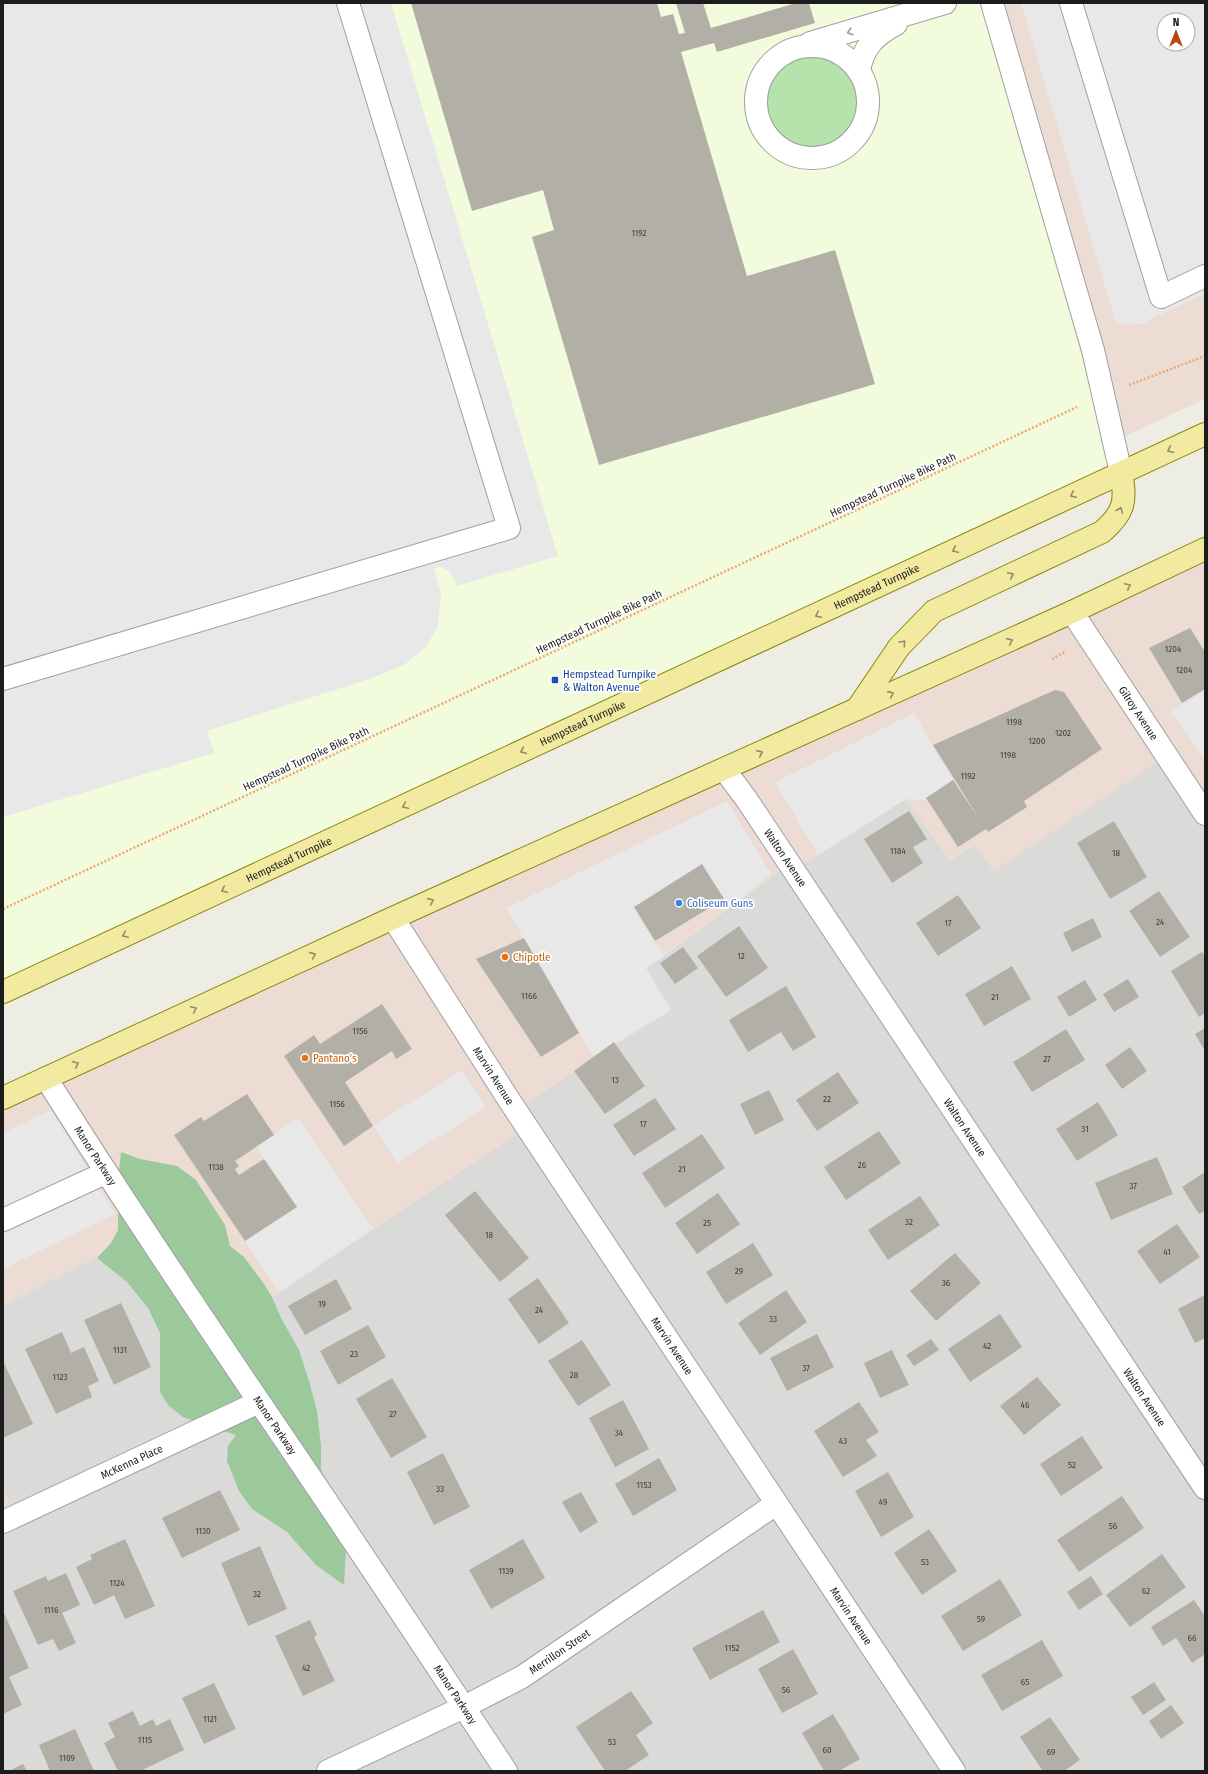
<svg xmlns="http://www.w3.org/2000/svg" width="1208" height="1774" font-family="'Fira Sans Condensed',sans-serif">
<rect width="100%" height="100%" fill="#edede3"/>
<path fill="#dadad9" d="M1167,756L1205,814V1771H3V1521L14,1515L3,1488V1305L146,1233L215,1336L373,1229L516,1111L646,968L789,864L906,799L950,861L974,845Z"/>
<path fill="#eddcd3" fill-rule="evenodd" d="M984,3H1205V399L1106,445ZM1164,20H1188V44H1164Z
M1205,549V814L1166,756L994,871L974,845L950,861L906,799L793,871L789,864L646,967L671,1010L516,1110L527,1128L279,1292L215,1336L146,1233L3,1305V1098Z
M3,1488L14,1515L3,1521Z"/>
<path fill="#f2fcdd" d="M3,3H984L1106,445L1108,472L3,984Z"/>
<path fill="#b6e3ac" d="M756 102a56 56 0 1 1 112 0a56 56 0 1 1-112 0Z"/>
<path fill="#9bc99c" d="M121,1152L140,1159L177,1166L196,1180L225,1225L230,1246L244,1257L264,1284L272,1297L281,1318L299,1350L309,1381L317,1411L321,1445V1470L334,1495L346,1550L344,1585L316,1565L287,1532L252,1509L239,1491L227,1461L228,1446L236,1435L183,1417L168,1405L160,1392V1333L148,1308L127,1282L97,1258L111,1243L118,1230V1180Z"/>
<path fill="#e8e8e8" fill-rule="evenodd" d="M3,3H391L558,556L457,586L450,572L442,567L434,568L441,595L438,626L426,647L404,665L372,678L207,731L214,753L3,817Z
M1021,3H1205V294L1155,317L1145,324L1116,323ZM1164,20H1188V44H1164Z
M1205,690V759L1170,711Z
M914,713L953,780L927,800L906,799L818,855L775,782Z
M727,801L771,874L730,907L702,865L634,907L664,956L646,968L671,1010L593,1056L506,908Z
M462,1070L486,1107L397,1163L373,1126Z
M51,1110L115,1214L3,1269V1133Z
M299,1118L373,1229L279,1292L245,1241L297,1207L256,1146Z"/>
<path fill="#b2afa6" d="M411,3H657L661,17L673,14L679,34L685,33L676,3H703L711,28L796,3H809L815,23L717,52L714,43L681,52L747,276L835,250L875,384L599,465L532,237L554,230L543,190L472,211Z
M1190,628L1205,652V689L1182,703L1149,648Z
M1055,690L1064,692L1102,749L1024,801L1027,807L988,832L986,829L958,847L926,798L953,780L980,820L933,745Z
M909,811L927,839L913,847L923,863L892,883L864,839Z
M1114,821L1147,877L1110,899L1077,843Z
M702,864L724,899L655,941L634,907Z
M1159,891L1190,937L1160,957L1129,911Z
M958,895L981,928L938,956L916,923Z
M1093,918L1102,937L1072,952L1063,933Z
M739,926L768,968L726,997L697,956Z
M524,938L579,1033L541,1057L476,959Z
M683,947L698,968L675,984L660,963Z
M1202,952L1205,956V1013L1199,1017L1171,971Z
M1012,966L1031,999L984,1026L965,994Z
M1128,979L1139,997L1114,1012L1103,994Z
M1085,980L1097,1000L1069,1017L1057,997Z
M786,986L816,1037L793,1051L781,1032L748,1052L729,1020Z
M382,1004L412,1049L396,1059L392,1051L345,1082L373,1126L344,1146L284,1056L314,1035L320,1044Z
M1205,1028V1051L1195,1034Z
M1066,1029L1085,1060L1032,1092L1013,1062Z
M614,1042L645,1086L605,1114L574,1071Z
M1130,1047L1147,1071L1122,1089L1105,1065Z
M838,1072L859,1103L817,1131L796,1100Z
M769,1090L784,1120L755,1135L740,1104Z
M247,1094L274,1135L235,1161L239,1166L235,1169L239,1175L264,1159L297,1207L245,1241L174,1135L201,1117L204,1121Z
M655,1098L676,1129L634,1156L613,1125Z
M1098,1102L1118,1135L1077,1161L1056,1129Z
M879,1131L901,1163L846,1200L824,1167Z
M702,1134L725,1168L665,1208L642,1173Z
M1157,1157L1173,1194L1111,1220L1095,1183Z
M1205,1172V1211L1199,1214L1182,1187Z
M475,1191L529,1258L500,1282L445,1215Z
M718,1193L740,1224L697,1254L675,1223Z
M920,1196L940,1225L888,1260L868,1230Z
M1177,1224L1200,1257L1160,1284L1137,1251Z
M753,1243L773,1275L726,1304L706,1272Z
M955,1253L981,1283L936,1321L910,1291Z
M538,1278L569,1323L539,1344L508,1299Z
M336,1279L352,1309L305,1335L288,1306Z
M786,1290L807,1322L760,1355L738,1323Z
M1205,1295V1338L1195,1343L1178,1309Z
M121,1303L151,1367L114,1385L84,1320Z
M1000,1314L1022,1347L970,1382L948,1349Z
M368,1325L386,1357L338,1385L320,1351Z
M62,1332L71,1353L84,1347L99,1381L88,1386L92,1397L56,1414L25,1349Z
M817,1334L834,1367L787,1391L770,1358Z
M931,1339L939,1350L914,1366L906,1355Z
M582,1340L611,1385L578,1406L548,1361Z
M892,1350L909,1385L880,1398L864,1363Z
M3,1361L33,1424L3,1438Z
M1037,1377L1061,1405L1024,1435L1000,1406Z
M392,1378L427,1437L391,1458L356,1399Z
M623,1400L649,1449L615,1467L589,1418Z
M859,1402L879,1432L866,1440L877,1456L843,1477L814,1431Z
M1082,1436L1103,1468L1061,1496L1040,1464Z
M443,1453L470,1507L434,1525L407,1472Z
M659,1458L677,1490L633,1516L615,1484Z
M888,1472L914,1517L881,1537L855,1491Z
M220,1490L240,1530L182,1558L162,1518Z
M581,1492L598,1522L580,1533L562,1502Z
M1122,1496L1144,1528L1079,1572L1057,1540Z
M929,1529L957,1571L922,1595L894,1553Z
M125,1539L155,1606L125,1619L114,1595L94,1605L76,1567L92,1559L90,1555Z
M523,1539L545,1578L491,1609L469,1570Z
M260,1546L287,1609L248,1626L221,1563Z
M1162,1554L1186,1587L1130,1627L1106,1595Z
M66,1573L80,1605L62,1613L76,1643L59,1651L53,1639L38,1645L13,1591L46,1576L48,1581Z
M1091,1576L1103,1594L1079,1610L1067,1592Z
M1000,1579L1022,1615L963,1651L941,1616Z
M1194,1600L1205,1616V1654L1192,1663L1176,1638L1163,1646L1151,1627Z
M763,1610L780,1642L710,1680L692,1648Z
M3,1611L29,1668L9,1677L22,1705L3,1714Z
M310,1620L317,1635L314,1637L335,1681L303,1696L275,1636Z
M1042,1640L1063,1676L1002,1711L981,1675Z
M793,1649L818,1694L782,1713L758,1669Z
M1154,1682L1166,1700L1143,1715L1131,1697Z
M214,1683L236,1729L204,1744L182,1698Z
M631,1691L653,1723L636,1735L649,1755L625,1771H605L576,1727Z
M1171,1705L1184,1723L1161,1739L1149,1721Z
M133,1711L140,1726L153,1719L156,1726L170,1719L184,1750L140,1771H118L104,1743L115,1737L108,1723Z
M833,1714L860,1759L839,1771H824L802,1733Z
M1050,1717L1080,1760L1064,1771H1043L1020,1737Z
M75,1729L94,1771H50L39,1745Z
M23,1764L27,1771H9Z"/>
<g fill="none" stroke-linecap="round" stroke-linejoin="round">
<g stroke="#a0a0a0" stroke-width="24">
<g id="minor">
<path d="M992,3L1093,350L1121,473"/>
<path d="M1071,3L1161,297L1205,276"/>
<path d="M810,43L945,3"/>
<circle cx="812" cy="102" r="56"/>
<path d="M859,71C863,47 875,35 896,24"/>
<path id="s1" d="M1072,612L1205,814"/>
<path d="M3,679L509,528L348,3"/>
<path id="s2" d="M724,769L747,800L1205,1488"/>
<path id="s3" d="M393,918L509,1100L954,1771"/>
<path id="s4" d="M46,1078C115,1188 187,1295 260,1403C343,1525 425,1648 506,1771"/>
<path d="M3,1220L105,1173"/>
<path id="s5" d="M3,1522L259,1402"/>
<path id="s6" d="M328,1771L464,1707L522,1677L776,1504"/>
</g>
</g>
<g stroke="#88870c" stroke-width="24">
<g id="major">
<path d="M857,709L899,647L934,611L1102,532C1124,513 1127,501 1121,473"/>
<path id="s7" d="M3,992L1205,434"/>
<path d="M3,1098L393,918L1072,612L1205,549"/>
</g>
</g>
<path stroke="#eda773" stroke-width="2.5" stroke-dasharray="2 2" stroke-linecap="butt" d="M1129,385L1205,356
M1052,659L1065,652
M3,909L1077,407"/>
<use href="#minor" stroke="#fff" stroke-width="22"/>
<use href="#major" stroke="#f3eaa1" stroke-width="22"/>
</g>
<defs><path id="oneway-chevron" d="M-2-3.5L2.5 0L-2 3.5" fill="none" stroke-width="1.6" stroke-linecap="round" stroke-linejoin="round"/></defs>
<use stroke="#999" href="#oneway-chevron" transform="translate(850 32) rotate(163)"/>
<g stroke="#928d65">
<use href="#oneway-chevron" transform="translate(1170 450) rotate(155)"/>
<use href="#oneway-chevron" transform="translate(1073 495) rotate(155)"/>
<use href="#oneway-chevron" transform="translate(1120 510) rotate(-67)"/>
<use href="#oneway-chevron" transform="translate(955 550) rotate(155)"/>
<use href="#oneway-chevron" transform="translate(1011 575) rotate(-25)"/>
<use href="#oneway-chevron" transform="translate(1128 586) rotate(-25)"/>
<use href="#oneway-chevron" transform="translate(818 615) rotate(155)"/>
<use href="#oneway-chevron" transform="translate(1010 641) rotate(-24)"/>
<use href="#oneway-chevron" transform="translate(903 643) rotate(-47)"/>
<use href="#oneway-chevron" transform="translate(891 694) rotate(-24)"/>
<use href="#oneway-chevron" transform="translate(523 751) rotate(155)"/>
<use href="#oneway-chevron" transform="translate(760 753) rotate(-24)"/>
<use href="#oneway-chevron" transform="translate(405 806) rotate(155)"/>
<use href="#oneway-chevron" transform="translate(224 890) rotate(155)"/>
<use href="#oneway-chevron" transform="translate(431 901) rotate(-24)"/>
<use href="#oneway-chevron" transform="translate(125 935) rotate(155)"/>
<use href="#oneway-chevron" transform="translate(313 955) rotate(-24)"/>
<use href="#oneway-chevron" transform="translate(194 1009) rotate(-25)"/>
<use href="#oneway-chevron" transform="translate(76 1064) rotate(-25)"/>
</g>
<rect fill="#1a4fb4" stroke="#fff" stroke-width="1.5" x="551" y="676" width="8" height="8" rx="2"/>
<circle fill="#3f7fe0" stroke="#fff" stroke-width="1.5" cx="679" cy="903" r="4"/>
<g fill="#e8710a" stroke="#fff" stroke-width="1.5">
<circle cx="505" cy="957" r="4"/>
<circle cx="305" cy="1058" r="4"/>
</g>
<g text-anchor="middle" dominant-baseline="central" stroke-width="3.5" stroke-linejoin="round" paint-order="stroke">
<g font-size="9" fill="#42413e">
<text x="639" y="233">1192</text>
<text x="1173" y="649">1204</text>
<text x="1184" y="670">1204</text>
<text x="1014" y="722">1198</text>
<text x="1063" y="733">1202</text>
<text x="1037" y="741">1200</text>
<text x="1008" y="755">1198</text>
<text x="968" y="776">1192</text>
<text x="898" y="851">1184</text>
<text x="1116" y="853">18</text>
<text x="1160" y="922">24</text>
<text x="948" y="923">17</text>
<text x="741" y="956">12</text>
<text x="529" y="996">1166</text>
<text x="995" y="997">21</text>
<text x="360" y="1031">1156</text>
<text x="1047" y="1059">27</text>
<text x="615" y="1080">13</text>
<text x="827" y="1099">22</text>
<text x="337" y="1104">1156</text>
<text x="643" y="1124">17</text>
<text x="1085" y="1129">31</text>
<text x="862" y="1165">26</text>
<text x="216" y="1167">1138</text>
<text x="682" y="1169">21</text>
<text x="1133" y="1186">37</text>
<text x="909" y="1222">32</text>
<text x="707" y="1223">25</text>
<text x="489" y="1235">18</text>
<text x="1167" y="1252">41</text>
<text x="739" y="1271">29</text>
<text x="946" y="1283">36</text>
<text x="322" y="1304">19</text>
<text x="539" y="1310">24</text>
<text x="773" y="1319">33</text>
<text x="987" y="1346">42</text>
<text x="120" y="1350">1131</text>
<text x="354" y="1354">23</text>
<text x="806" y="1368">37</text>
<text x="574" y="1375">28</text>
<text x="60" y="1377">1123</text>
<text x="1025" y="1405">46</text>
<text x="393" y="1414">27</text>
<text x="619" y="1433">34</text>
<text x="843" y="1441">43</text>
<text x="1072" y="1465">52</text>
<text x="644" y="1485">1153</text>
<text x="440" y="1489">33</text>
<text x="883" y="1502">49</text>
<text x="1113" y="1526">56</text>
<text x="203" y="1531">1130</text>
<text x="925" y="1562">53</text>
<text x="506" y="1571">1139</text>
<text x="117" y="1583">1124</text>
<text x="1146" y="1591">62</text>
<text x="257" y="1594">32</text>
<text x="51" y="1610">1116</text>
<text x="981" y="1619">59</text>
<text x="1192" y="1638">66</text>
<text x="732" y="1648">1152</text>
<text x="306" y="1668">42</text>
<text x="1025" y="1682">65</text>
<text x="786" y="1690">56</text>
<text x="210" y="1719">1121</text>
<text x="145" y="1740">1115</text>
<text x="612" y="1742">53</text>
<text x="827" y="1750">60</text>
<text x="1051" y="1752">69</text>
<text x="67" y="1758">1109</text>
</g>
<g font-size="11" fill="#1c1c1c" stroke="#fff">
<text transform="translate(893 485) rotate(-25)">Hempstead Turnpike Bike Path</text>
<text stroke="none"><textPath href="#s7" startOffset="963">Hempstead Turnpike</textPath></text>
<text transform="translate(599 622) rotate(-25)">Hempstead Turnpike Bike Path</text>
<text stroke="none"><textPath href="#s1" startOffset="121">Gilroy Avenue</textPath></text>
<text stroke="none"><textPath href="#s7" startOffset="639">Hempstead Turnpike</textPath></text>
<text transform="translate(306 759) rotate(-25)">Hempstead Turnpike Bike Path</text>
<text stroke="none"><textPath href="#s2" startOffset="108">Walton Avenue</textPath></text>
<text stroke="none"><textPath href="#s7" startOffset="315">Hempstead Turnpike</textPath></text>
<text stroke="none"><textPath href="#s3" startOffset="187">Marvin Avenue</textPath></text>
<text stroke="none"><textPath href="#s2" startOffset="432">Walton Avenue</textPath></text>
<text stroke="none"><textPath href="#s4" startOffset="92">Manor Parkway</textPath></text>
<text stroke="none"><textPath href="#s3" startOffset="511">Marvin Avenue</textPath></text>
<text stroke="none"><textPath href="#s2" startOffset="756">Walton Avenue</textPath></text>
<text stroke="none"><textPath href="#s4" startOffset="416">Manor Parkway</textPath></text>
<text stroke="none"><textPath href="#s5" startOffset="142">McKenna Place</textPath></text>
<text stroke="none"><textPath href="#s3" startOffset="835">Marvin Avenue</textPath></text>
<text stroke="none"><textPath href="#s6" startOffset="261">Merrillon Street</textPath></text>
<text stroke="none"><textPath href="#s4" startOffset="740">Manor Parkway</textPath></text>
</g>
<g font-size="11" fill="#164399" stroke="#fff" text-anchor="start">
<text x="563" y="674">Hempstead Turnpike<tspan x="563" dy="13">&amp; Walton Avenue</tspan></text>
</g>
<g font-size="11" fill="#366cbe" stroke="#fff" text-anchor="start">
<text x="687" y="903">Coliseum Guns</text>
</g>
<g font-size="11" fill="#c56008" stroke="#fff" text-anchor="start">
<text x="513" y="957">Chipotle</text>
<text x="313" y="1058">Pantano’s</text>
</g>
</g>
<rect width="1208" height="1774" fill="none" stroke="#1c1c1c" stroke-width="8"/>
<g transform="translate(1176 32)"><circle r="19" fill="#ffffff" stroke="#a4a4a4"/>
<path d="M0-3L7 15L0 10L-7 15Z" fill="#b84611"/>
<text y="-6" font-size="11" font-weight="bold" text-anchor="middle" fill="#1c1c1c">N</text>
</g>
</svg>
